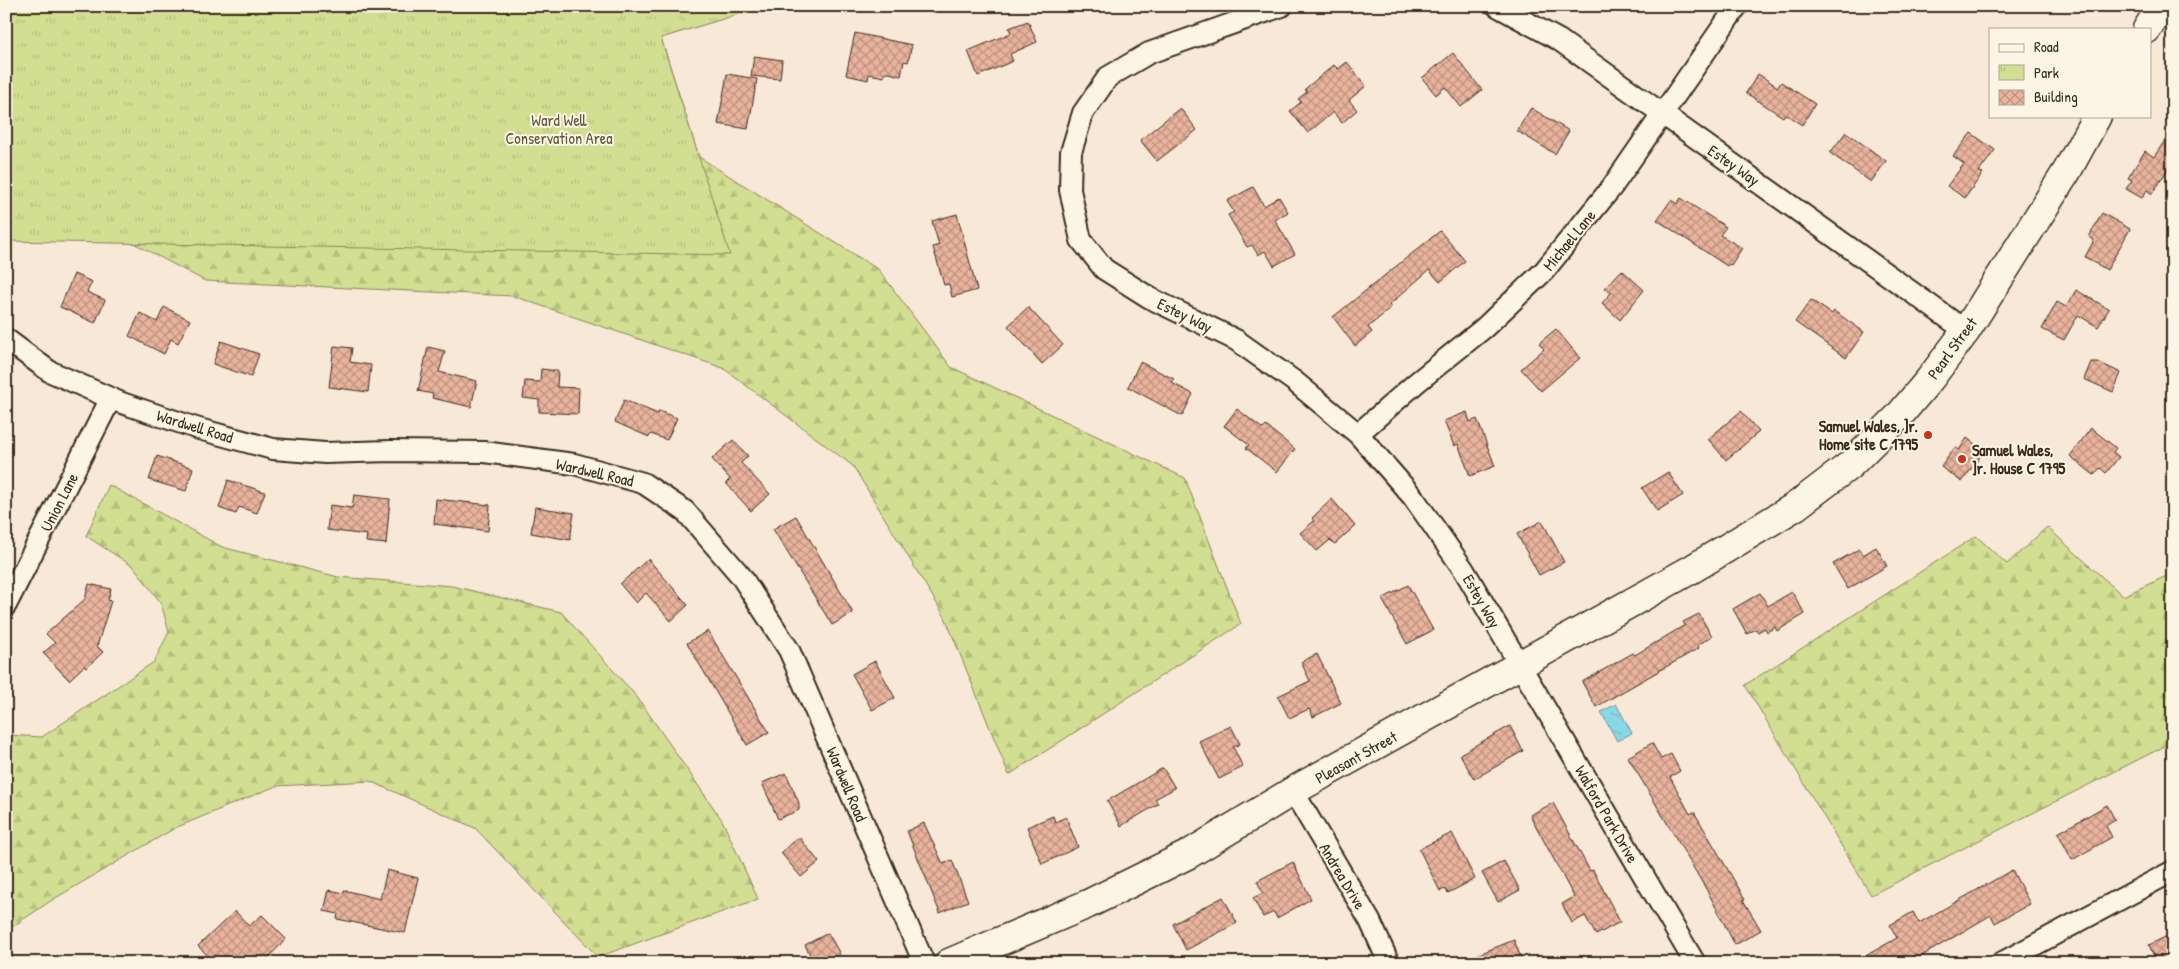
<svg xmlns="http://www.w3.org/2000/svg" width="2179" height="969" font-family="'Patrick Hand',sans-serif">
<defs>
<pattern id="forest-firs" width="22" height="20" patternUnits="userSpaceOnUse" patternTransform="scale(1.25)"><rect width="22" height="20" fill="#d2df92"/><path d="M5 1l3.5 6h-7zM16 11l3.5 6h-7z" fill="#b5c07d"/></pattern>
<pattern id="park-tufts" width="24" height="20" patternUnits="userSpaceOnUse" patternTransform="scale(1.25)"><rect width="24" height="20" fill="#d2df92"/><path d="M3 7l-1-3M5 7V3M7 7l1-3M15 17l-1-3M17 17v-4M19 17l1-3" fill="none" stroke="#b5c07d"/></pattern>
<pattern id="water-ripples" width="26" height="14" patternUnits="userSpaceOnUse" patternTransform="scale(1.25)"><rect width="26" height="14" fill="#89d8e7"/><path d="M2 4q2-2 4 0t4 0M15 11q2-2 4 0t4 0" fill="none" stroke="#77bac6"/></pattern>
<pattern id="building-cross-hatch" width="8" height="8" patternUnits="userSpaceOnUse" patternTransform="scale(1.25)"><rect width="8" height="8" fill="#e9b39d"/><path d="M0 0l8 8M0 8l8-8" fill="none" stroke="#be927f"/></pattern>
</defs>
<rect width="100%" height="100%" fill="#f8e8d7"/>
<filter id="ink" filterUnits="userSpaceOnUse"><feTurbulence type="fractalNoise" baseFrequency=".02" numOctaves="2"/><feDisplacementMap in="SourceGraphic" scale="10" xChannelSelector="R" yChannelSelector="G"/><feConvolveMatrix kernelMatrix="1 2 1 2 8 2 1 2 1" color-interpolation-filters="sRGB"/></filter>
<g filter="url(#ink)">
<path fill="url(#forest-firs)" stroke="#868458" d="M6,6H762L661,38L699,157L879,270L951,367L1185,478L1241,624L1009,775L945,617L853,466L723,368L513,296L205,281L26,186Z
M109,485L222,547L338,577L452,586L561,612L637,697L722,820L758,899L598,957L475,828L370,781L276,786L175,828L52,900L6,931V735L42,737L154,662L169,632L161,603L134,567L86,536Z
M2047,527L2123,596L2173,573V742L1871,895L1745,685L1976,536L2007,564Z"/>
<path fill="url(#park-tufts)" stroke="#868458" d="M6,6H765L661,38L730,255L6,241Z"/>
<path fill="url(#water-ripples)" stroke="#6a9297" d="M1616,704L1632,733L1617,741L1601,712Z"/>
<path fill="url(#building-cross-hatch)" stroke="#3b2a1e" d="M1028,21L1037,42L1010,54L1013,61L978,76L968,51L1011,33L1009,28Z
M855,33L912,45L908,62L904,61L901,76L885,72L884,77L869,74L868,80L846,75Z
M1453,53L1482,90L1461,107L1445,87L1436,95L1422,78Z
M754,56L782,60L780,79L751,76Z
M1347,62L1366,86L1349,100L1357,110L1342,123L1333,112L1308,133L1290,111L1301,102L1298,99L1307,92L1305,89L1334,65L1338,69Z
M727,74L757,79L748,129L718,124Z
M1758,74L1778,87L1781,82L1815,104L1802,125L1785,114L1783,117L1746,93Z
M1180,108L1197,130L1157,161L1140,140Z
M1531,108L1569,131L1555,154L1517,131Z
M2173,128V161L2152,194L2147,190L2142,198L2126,189L2132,180L2128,178L2145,151L2154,157Z
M1846,132L1886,161L1871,182L1830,153Z
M1971,133L1995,150L1979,172L1983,173L1965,198L1947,186L1964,164L1953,156Z
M1253,187L1264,206L1279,197L1288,212L1275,220L1295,254L1274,266L1265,251L1258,255L1252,245L1247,247L1228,215L1234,212L1227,201Z
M1681,198L1726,227L1720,235L1742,248L1731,265L1729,264L1727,266L1657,220L1671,200L1677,204Z
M2102,213L2130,229L2107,270L2085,257L2094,240L2089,237Z
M957,214L977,290L952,297L949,284L944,285L933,247L939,245L932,221Z
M1440,231L1465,261L1440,282L1429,270L1389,305L1391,308L1368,327L1372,332L1355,346L1333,317Z
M1622,270L1644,290L1620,320L1602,303L1611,293L1605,288Z
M74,274L92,282L87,292L105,300L95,323L60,307Z
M2076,290L2109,309L2098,327L2078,315L2064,340L2042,329L2057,302L2066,307Z
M1811,300L1832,314L1834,311L1864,332L1846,358L1795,322Z
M164,307L190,320L178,343L171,339L164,354L129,336L140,313L157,322Z
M1028,307L1063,345L1042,364L1008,326Z
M1556,329L1580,358L1541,391L1521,369L1544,349L1539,343Z
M221,341L259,354L251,377L213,364Z
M334,346L352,348L350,362L371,365L368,392L329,387Z
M428,347L445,351L439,372L477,381L471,407L432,398L433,394L418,391Z
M1140,362L1174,379L1172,383L1193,394L1182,416L1128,387Z
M2091,362H2098L2121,373L2113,392L2084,379Z
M541,369L558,371L557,387L579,388L578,414L539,412V400L523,398L525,381L540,382Z
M624,400L658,414L659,411L677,418L667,440L651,434L649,437L615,422Z
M1237,409L1263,429L1266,426L1295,449L1277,472L1246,448L1249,445L1224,426Z
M1741,411L1759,432L1726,460L1708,439Z
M1467,412L1470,422L1477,419L1495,466L1470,476L1458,444L1454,446L1444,421Z
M2091,428L2116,448L2113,452L2119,457L2106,473L2100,468L2094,475L2070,456Z
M1967,438L1984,451L1962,482L1941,467L1955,447L1959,450Z
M733,440L748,456L741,463L770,494L751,511L726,483L730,479L712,459Z
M157,456L193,468L186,491L149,480Z
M1668,472L1683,495L1657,511L1642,488Z
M228,480L265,492L257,513L239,507L236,514L219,508Z
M354,495L390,499L386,544L366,542L367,535L327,530L330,505L352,508Z
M436,499L490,505L488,531L434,524Z
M1332,499L1355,526L1335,544L1330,540L1317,551L1300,533L1314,521L1312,518Z
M535,507L574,513L570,540L531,533Z
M796,516L853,613L832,625L773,529Z
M1542,521L1564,562L1539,575L1517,534Z
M1876,547L1887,566L1848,589L1833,564L1859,549L1863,555Z
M648,559L688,605L671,621L646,593L636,603L620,584Z
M89,584L111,589L108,600L111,601L97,646L103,652L86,668L84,666L69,680L43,653L55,643L46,634L85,599Z
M1408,585L1433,630L1407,644L1382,599Z
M1792,592L1805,614L1777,631L1775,627L1767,632L1765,628L1758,632L1756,629L1747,634L1733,609L1760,593L1768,606Z
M1699,614L1712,636L1698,645L1699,648L1596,707L1582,682L1633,653L1635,655L1685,625L1683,622Z
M708,631L769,732L747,745L687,643Z
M1317,654L1341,703L1313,717L1309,709L1289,718L1278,696L1310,681L1301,662Z
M875,661L895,698L872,710L852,674Z
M1231,726L1240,744L1233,747L1243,767L1219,779L1199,741Z
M1510,726L1523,751L1474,779L1460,754Z
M1652,743L1661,759L1671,754L1680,771L1670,777L1690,814L1694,812L1745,899L1743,900L1761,930L1735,945L1709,894L1628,757Z
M1163,768L1175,788L1155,799L1158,804L1121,826L1107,801Z
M786,773L799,803V810L778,819L762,783Z
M1553,803L1590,871L1593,870L1620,922L1596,935L1585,916L1572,923L1562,904L1574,897L1530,815Z
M2107,805L2115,820L2106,826L2112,837L2072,860L2058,833Z
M1053,816L1055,822L1066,817L1078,847L1042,864L1027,827Z
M924,823L943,864L952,860L968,901L940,913L907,831Z
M1452,833L1475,879L1448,893L1445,889L1440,891L1419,849Z
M799,837L819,862L801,877L781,853Z
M1504,861L1520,890L1498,902L1482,873Z
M1293,862L1311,899L1277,918L1274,912L1263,917L1253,898L1263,893L1257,881Z
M387,870L418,878L405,933L337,919L338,914L324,911L329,890L344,893V890L380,899Z
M2012,870L2030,904L1995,923L1991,915L1910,963H1853L1897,938L1890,925L1913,912L1919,923Z
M1223,897L1237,923L1186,950L1173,924Z
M235,911L249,926L262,915L286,939L263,963H215L198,946Z
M828,933L840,954L824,963H814L805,945Z
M2173,933V963H2157L2149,945Z
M1514,940L1523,963H1460L1459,962Z"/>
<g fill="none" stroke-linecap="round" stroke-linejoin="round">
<g stroke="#3b2a1e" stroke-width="24">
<path id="street" d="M1282,6L1149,53L1108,77L1083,113L1071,152L1070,190L1081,240L1104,269L1150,298L1236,340L1294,381L1358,434L1413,497L1464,570L1695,963
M1497,6L1559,40L1966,331
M6,339L49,371L119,402L199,429L273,449L325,453L390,451L484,452L574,464L643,483L685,511L741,576L789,650L924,963
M1358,434L1416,383L1484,328L1544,271L1612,187L1737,6
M6,605L111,398
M1293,791L1370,921L1389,963
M2001,963L2173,871"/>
</g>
<g stroke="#3b2a1e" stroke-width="31">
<path id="secondary" d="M2147,29L2162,6
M949,963L1088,904L1189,854L1293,791L1692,569L1796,506L1850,465L1898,417L1930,379L1966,331L2067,171L2097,116"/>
</g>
<use href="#street" stroke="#fcf5e5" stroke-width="20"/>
<use href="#secondary" stroke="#fcf5e5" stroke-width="28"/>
</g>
</g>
<g fill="#c8321e" stroke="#fcf5e5" stroke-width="2">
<circle cx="1928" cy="435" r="5"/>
<circle cx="1962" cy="459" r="5"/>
</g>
<g text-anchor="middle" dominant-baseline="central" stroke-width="4" stroke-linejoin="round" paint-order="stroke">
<g font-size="16" fill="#61573b" stroke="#fcf5e5">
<text x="559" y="120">Ward Well<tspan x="559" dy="18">Conservation Area</tspan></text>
</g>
<g font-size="16" fill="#3b2a1e" stroke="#fcf5e5">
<text transform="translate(1734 165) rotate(35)">Estey Way</text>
<text transform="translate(1569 240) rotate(-51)">Michael Lane</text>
<text transform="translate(1185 315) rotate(26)">Estey Way</text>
<text transform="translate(1952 348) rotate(-54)">Pearl Street</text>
<text transform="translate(195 426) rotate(17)">Wardwell Road</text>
<text transform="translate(595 472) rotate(13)">Wardwell Road</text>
<text transform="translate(59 502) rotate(-63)">Union Lane</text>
<text transform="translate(1482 601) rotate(60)">Estey Way</text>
<text transform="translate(1356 757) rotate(-29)">Pleasant Street</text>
<text transform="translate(847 784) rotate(67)">Wardwell Road</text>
<text transform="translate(1607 814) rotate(60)">Walford Park Drive</text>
<text transform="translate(1343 876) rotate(59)">Andrea Drive</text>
</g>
<g font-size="16" font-weight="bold" fill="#3b2a1e" stroke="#fcf5e5" text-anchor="end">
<text x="1918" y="426">Samuel Wales, ]r.<tspan x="1918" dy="18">Home site C 1795</tspan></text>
<text x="1972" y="450" text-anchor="start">Samuel Wales,<tspan x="1972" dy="18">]r. House C 1795</tspan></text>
</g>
</g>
<rect width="2179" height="969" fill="none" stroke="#fcf5e5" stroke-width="25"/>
<rect x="12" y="12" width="2154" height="944" fill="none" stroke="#3b2a1e" stroke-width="2" filter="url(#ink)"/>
<rect x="1989" y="28" width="162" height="90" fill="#fcf5e5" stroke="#afa495"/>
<rect x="1999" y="44" width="25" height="8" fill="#fcf5e5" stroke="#afa495"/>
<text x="2034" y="52" font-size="15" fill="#3b2a1e">Road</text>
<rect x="1999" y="65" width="25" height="15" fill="url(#park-tufts)" stroke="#afa495"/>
<text x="2034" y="78" font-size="15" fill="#3b2a1e">Park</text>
<rect x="1999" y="90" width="25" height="15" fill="url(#building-cross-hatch)" stroke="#afa495"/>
<text x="2034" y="102" font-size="15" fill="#3b2a1e">Building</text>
</svg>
